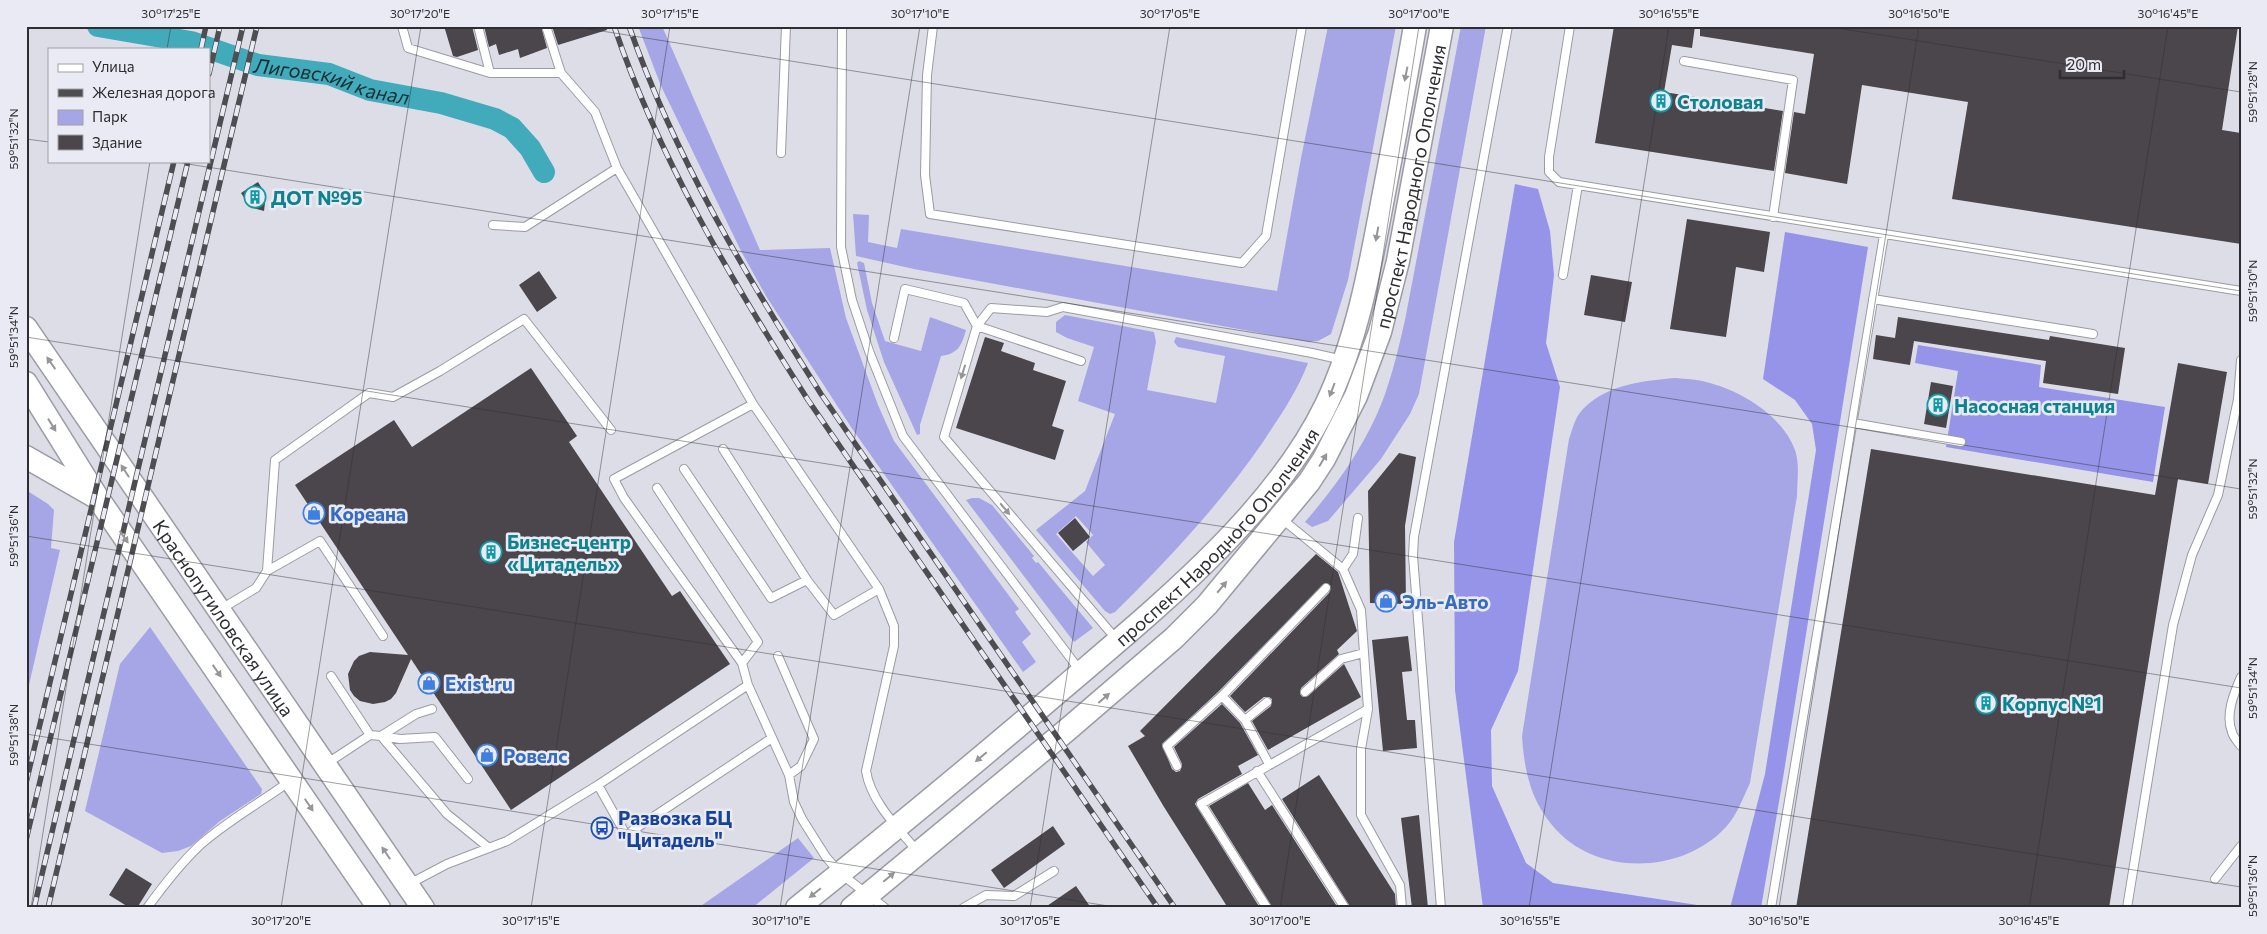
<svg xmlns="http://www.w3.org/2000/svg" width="2267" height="934" font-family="Commissioner,sans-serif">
<rect width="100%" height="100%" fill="#dddde7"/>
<path fill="#a6a6e7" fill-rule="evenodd" d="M638,26H662L760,250L830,248L846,318L878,405L894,441L1019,609L1015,612L1031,634L1022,642L1036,662L1023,672L851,427L766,296L741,251L661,86Z
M1328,26H1396L1348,280L1331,334L1318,341L1309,342L914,269L856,256L853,214L869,215L868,242L897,248L901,229L1277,291L1301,158Z
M1461,26H1486L1419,394L1410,414L1381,459L1328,521L1312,527L1305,522C1337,485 1367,443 1384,397C1393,372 1399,346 1405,320Z
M859,261L864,263L872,303L885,341L921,351L930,317L966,330C962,345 958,354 941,356L920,425V434L917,435L884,362L867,310L857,263Z
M1065,315L1154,332L1156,342L1147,390L1216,403L1225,356L1178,347L1174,342L1176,337L1308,363C1297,392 1280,416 1263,442C1220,504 1169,559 1115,612L1110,614L1105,611L1036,530L1085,491L1115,414L1078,401L1094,347L1067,338L1056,332V322ZM1076,516L1093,535L1086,542L1105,565L1093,576L1056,534Z
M1675,378C1685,379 1696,379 1706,382C1740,390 1782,415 1795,450C1800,464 1797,481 1797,496L1750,783C1743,798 1737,815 1726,827C1682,875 1594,877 1552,825C1530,799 1524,768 1522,736L1569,439C1572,431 1574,421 1579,414C1601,385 1642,381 1675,378Z
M26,490L48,504L54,510L51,548L60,550L26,698Z
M972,498H979L992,505L1034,556L1032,558L1036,563L1038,562L1093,628L1074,642L966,500Z
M150,627L262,789L261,794L220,821L191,846L178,851L162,853L85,811L120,664Z
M798,838L814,858L752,908H698Z"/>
<path fill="#9594e8" d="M1515,184L1538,189L1550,231L1554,275L1546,343L1560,387L1518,671L1491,730L1492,786L1526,863L1553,883L1717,908H1483L1455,690L1454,542Z
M1785,232L1868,247L1783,778L1761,908H1730L1765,774L1816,450L1812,424L1795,400L1763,379Z
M1918,345L2041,365L2039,387L2165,407L2153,482L1946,447L1958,371L1915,363Z"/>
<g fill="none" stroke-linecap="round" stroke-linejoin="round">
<path stroke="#41abbb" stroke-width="22" id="s1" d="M98,26L191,42L258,65L329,74L370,90L441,103L495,119L512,128L530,148L544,172"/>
</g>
<path fill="#4b454c" d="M444,26H472L478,50L457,57L453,56Z
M484,26H541L547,48L520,58L518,49L499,55L496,44L489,47Z
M552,26H606L607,30L558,45Z
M1614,26H1695L1692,48L1672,45L1664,92L1783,111L1774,171L1595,143Z
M1700,26H2238L2222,130L2241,133V244L1952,199L1968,102L1862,85L1847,184L1785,173L1794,112L1805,114L1814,54L1700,36Z
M258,182L266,195L264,211L250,207L241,193Z
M1687,219L1770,232L1764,272L1736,267L1726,337L1670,329Z
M539,271L557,298L537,312L519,285Z
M1591,275L1632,282L1625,322L1584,315Z
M1898,317L2049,340L2050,336L2125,348L2118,394L2043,383L2046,361L1914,341L1910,365L1873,359L1876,335L1895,338Z
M985,337L1004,343L1001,351L1035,363L1033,370L1066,381L1052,426L1064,430L1055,460L956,428Z
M2178,363L2227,372L2208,484L2178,479L2109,908H1796L1871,449L2155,495Z
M531,368L577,436L569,442L672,596L680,591L730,664L511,810L411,659L396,693L391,699L385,702L373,704L360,701L354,696L350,690L348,674L354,661L359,656L370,652L408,655L295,485L394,420L412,447Z
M1931,382L1953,386L1946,428L1924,424Z
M1399,453L1416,457L1405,526L1406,604L1370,603L1368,491Z
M1075,518L1090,537L1073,551L1058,533Z
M1316,554L1338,572L1357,631L1337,650L1339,654L1301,688L1300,694L1303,697L1308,696L1344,664L1361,697L1268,750L1252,721L1271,706L1272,699L1269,697H1264L1245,712L1230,696L1330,592L1331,586L1325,583L1218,692L1162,744L1172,769L1176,772L1180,771L1182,764L1174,747L1222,704L1240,723L1258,755L1238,766L1242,774L1198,799L1195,804L1260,908H1228L1164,807L1128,746L1145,736L1140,731Z
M1408,636L1412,671L1402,672L1407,720H1415L1417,748L1383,751L1372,640Z
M1319,775L1395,894L1396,908H1351L1282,799Z
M1248,783L1265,810L1272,805L1338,908H1273L1209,806Z
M1419,815L1428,908H1412L1401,818Z
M1053,826L1065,844L1004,888L991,870Z
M126,868L152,884L137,908H130L109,895Z
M1076,886L1091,908H1044Z"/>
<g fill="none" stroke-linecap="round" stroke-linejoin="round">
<g stroke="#9a9ba4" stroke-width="10">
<path id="service" d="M402,26L408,48L490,73
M478,26L490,73H561
M546,26L561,73L595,112L617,168L753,404L879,589L894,626V646L866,771C871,802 898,828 918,852
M842,26L841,247L852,300L869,351L903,436L1081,672
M933,26L927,75L925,175L930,214L1242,263L1266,236L1302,26
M1570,26L1549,157V172L1559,182L2241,291
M1684,61L1793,80L1773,217
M781,153L786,26
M493,225L525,227L617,168
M1563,275L1578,185
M1873,299L2093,334
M894,338L905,289L964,303L977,326L1081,361
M1853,423L1961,442
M723,449L807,580
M684,469L771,598L807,580L834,615L879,589
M657,488L758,642L742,663
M1282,519L1343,569L1361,610L1368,709L1361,749V815L1400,885L1402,908
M1343,569L1353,554L1358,518
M267,571L275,460L369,393L393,397L440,371L524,319L611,430
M221,609L256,588L267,571L320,541L383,636
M1117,640L944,437L977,326L991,308L1047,312L1063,307L1312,353L1343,360
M778,656L814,739L801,766L789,775
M331,676L370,735
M2241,677C2234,693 2225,715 2232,732C2233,737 2238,742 2241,746
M748,685L742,663L624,498L614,479L753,404
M1305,692L1341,659L1364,653
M1222,696L1245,720L1269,764
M1245,720L1267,702
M381,736L447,814L489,848
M381,736L400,739L435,737L468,779
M326,764L370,735L381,736L416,714L432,709
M1177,766L1167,746L1222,696L1326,588
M1257,771L1345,908
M598,785L626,835L772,738
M2215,879L2241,846
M409,884L447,864L507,841L598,785L748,685L789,775L794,802L802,819L826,857L840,873L885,908
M147,908C163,886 179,865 199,846C227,821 260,803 290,781
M963,908L986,895L1014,896L1054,871
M1267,908L1201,804L1368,709
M1441,908L1413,556L1414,537L1508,26
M1771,908L1884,235
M2127,908L2173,625L2192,555L2218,495L2238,399L2241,360"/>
</g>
<g stroke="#9a9ba4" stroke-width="25">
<g id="secondary">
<path id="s2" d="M26,328L423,908"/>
<path d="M26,383L97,497L379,908"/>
<path d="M26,457L94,496"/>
<path id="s3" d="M797,908C887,836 975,763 1063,688C1154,610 1273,515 1326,405C1357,340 1370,268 1383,198C1394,141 1405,84 1415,26"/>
<path id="s4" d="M852,908L1067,730L1174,638L1207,605L1309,482L1324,459L1356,396L1380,332L1398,261L1442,26"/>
</g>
</g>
<use href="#service" stroke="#fff" stroke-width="8"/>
<use href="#secondary" stroke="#fff" stroke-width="22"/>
<g stroke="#4d4d52" stroke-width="5.5">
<path id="rail" d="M614,26C659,159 733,283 808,400L1158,908
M629,26C675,158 747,277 821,394L1175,908
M201,49L206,26
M209,74L220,26
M26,783L174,161
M26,840L188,161
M34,908L243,26
M48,908L257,26"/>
</g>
<use href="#rail" stroke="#eaeaf4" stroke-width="4" stroke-dasharray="11" stroke-linecap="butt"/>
</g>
<defs><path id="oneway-solid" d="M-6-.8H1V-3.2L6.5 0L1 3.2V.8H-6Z" transform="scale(1.25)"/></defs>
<g fill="#969698">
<use href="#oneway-solid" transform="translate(1406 74) rotate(101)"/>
<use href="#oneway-solid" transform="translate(1377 234) rotate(100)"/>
<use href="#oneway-solid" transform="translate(51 363) rotate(-125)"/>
<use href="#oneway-solid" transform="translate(963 372) rotate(107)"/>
<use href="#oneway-solid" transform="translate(1332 390) rotate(111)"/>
<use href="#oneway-solid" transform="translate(52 425) rotate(58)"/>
<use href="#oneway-solid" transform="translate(1323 460) rotate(-59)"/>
<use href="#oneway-solid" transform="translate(125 471) rotate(-123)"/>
<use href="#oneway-solid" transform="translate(1005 509) rotate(50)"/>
<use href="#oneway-solid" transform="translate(124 537) rotate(55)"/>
<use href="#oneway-solid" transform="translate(1222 587) rotate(-50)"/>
<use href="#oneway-solid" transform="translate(217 671) rotate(55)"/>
<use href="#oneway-solid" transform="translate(1104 698) rotate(-41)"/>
<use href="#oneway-solid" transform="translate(981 757) rotate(140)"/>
<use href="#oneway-solid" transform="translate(309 805) rotate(56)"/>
<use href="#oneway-solid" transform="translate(386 853) rotate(-124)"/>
<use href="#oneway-solid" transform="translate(889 877) rotate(-40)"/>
<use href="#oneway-solid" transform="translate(815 893) rotate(141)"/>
</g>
<path fill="none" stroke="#2e2e32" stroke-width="1" stroke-opacity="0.45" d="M570,26L2241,291M1824,26L2241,92M167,49L171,26M26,139L49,142M169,161L2241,489M26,337L2241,688M26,536L2241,887M26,734L1121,908M31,908L150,161M281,908L421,26M531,908L670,26M780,908L920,26M1030,908L1170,26M1280,908L1419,26M1529,908L1669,26M1779,908L1919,26M2029,908L2168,26"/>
<defs>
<g id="building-ring" transform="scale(1.125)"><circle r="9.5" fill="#eaeaf4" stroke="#0f9aa8" stroke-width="1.5"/><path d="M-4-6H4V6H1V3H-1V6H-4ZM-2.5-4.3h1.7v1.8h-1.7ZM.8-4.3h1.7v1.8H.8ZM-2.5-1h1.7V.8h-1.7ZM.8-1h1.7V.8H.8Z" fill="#0f9aa8"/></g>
<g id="shop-ring" transform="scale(1.125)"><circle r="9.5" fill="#eaeaf4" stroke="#3f7fe0" stroke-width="1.5"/><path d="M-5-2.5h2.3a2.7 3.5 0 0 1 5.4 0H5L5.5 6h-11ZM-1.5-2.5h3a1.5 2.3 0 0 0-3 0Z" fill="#3f7fe0"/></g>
<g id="bus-ring" transform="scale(1.125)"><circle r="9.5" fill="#eaeaf4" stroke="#1a4fb4" stroke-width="1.5"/><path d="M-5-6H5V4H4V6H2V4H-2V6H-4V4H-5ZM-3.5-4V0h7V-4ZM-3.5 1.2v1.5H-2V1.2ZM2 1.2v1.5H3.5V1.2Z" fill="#1a4fb4"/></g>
</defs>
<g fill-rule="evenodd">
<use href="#building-ring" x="1661" y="101"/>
<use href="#building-ring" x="255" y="197"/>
<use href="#building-ring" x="1938" y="405"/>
<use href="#shop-ring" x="314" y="513"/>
<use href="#building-ring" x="491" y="552"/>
<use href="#shop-ring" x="1386" y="601"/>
<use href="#shop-ring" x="429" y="683"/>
<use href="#building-ring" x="1986" y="703"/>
<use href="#shop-ring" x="487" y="755"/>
<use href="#bus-ring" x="602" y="828"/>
</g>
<g text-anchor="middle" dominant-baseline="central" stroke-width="5" stroke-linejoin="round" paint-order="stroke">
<g font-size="19" font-weight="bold" fill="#0d838f" stroke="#eaeaf4" text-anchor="start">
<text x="1677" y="101">Столовая</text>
<text x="271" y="197">ДОТ №95</text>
<text x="1954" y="405">Насосная станция</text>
<text x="507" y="541">Бизнес-центр<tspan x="507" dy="22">«Цитадель»</tspan></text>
<text x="2002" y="703">Корпус №1</text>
</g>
<g font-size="19" fill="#2e2e32" stroke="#eaeaf4">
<text stroke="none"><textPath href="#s4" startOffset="942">проспект Народного Ополчения</textPath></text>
<text stroke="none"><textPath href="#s3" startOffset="562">проспект Народного Ополчения</textPath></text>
<text stroke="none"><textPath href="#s2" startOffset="351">Краснопутиловская улица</textPath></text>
</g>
<g font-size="19" font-weight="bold" fill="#366cbe" stroke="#eaeaf4" text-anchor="start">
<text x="330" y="513">Кореана</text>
<text x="1402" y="601">Эль-Авто</text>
<text x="445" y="683">Exist.ru</text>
<text x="503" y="755">Ровелс</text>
</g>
<g font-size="19" font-weight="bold" fill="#164399" stroke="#eaeaf4" text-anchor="start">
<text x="618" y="817">Развозка БЦ<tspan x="618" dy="22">"Цитадель"</tspan></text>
</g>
<g font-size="20" font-style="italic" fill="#172e32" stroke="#eaeaf4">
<text stroke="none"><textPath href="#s1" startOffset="241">Лиговский канал</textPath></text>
</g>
</g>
<rect width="2267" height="934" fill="none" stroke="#eaeaf4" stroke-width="55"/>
<rect x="48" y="48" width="162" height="115" fill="#eaeaf4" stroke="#9f9fa6"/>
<rect x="58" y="64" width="25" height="8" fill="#ffffff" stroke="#9f9fa6"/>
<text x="92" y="72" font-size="15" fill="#2e2e32">Улица</text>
<rect x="58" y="89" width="25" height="8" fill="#4d4d52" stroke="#9f9fa6"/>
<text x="92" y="98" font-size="15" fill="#2e2e32">Железная дорога</text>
<rect x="58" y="110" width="25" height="15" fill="#a6a6e7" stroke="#9f9fa6"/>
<text x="92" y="122" font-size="15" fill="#2e2e32">Парк</text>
<rect x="58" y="135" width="25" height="15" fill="#4b454c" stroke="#9f9fa6"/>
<text x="92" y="148" font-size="15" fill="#2e2e32">Здание</text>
<path d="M2060 70v8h64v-8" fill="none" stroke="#2e2e32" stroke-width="2.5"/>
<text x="2067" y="70" font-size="15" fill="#2e2e32" stroke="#eaeaf4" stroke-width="4" paint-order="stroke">20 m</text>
<rect x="28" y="28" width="2212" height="878" fill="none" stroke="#2e2e32" stroke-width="2"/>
<g font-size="12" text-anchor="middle" fill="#2e2e32">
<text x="171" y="18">30°17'25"E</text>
<text x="420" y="18">30°17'20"E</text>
<text x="670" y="18">30°17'15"E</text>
<text x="920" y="18">30°17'10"E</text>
<text x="1170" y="18">30°17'05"E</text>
<text x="1419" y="18">30°17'00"E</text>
<text x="1669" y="18">30°16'55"E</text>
<text x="1919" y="18">30°16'50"E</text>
<text x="2168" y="18">30°16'45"E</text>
<text transform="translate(2253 92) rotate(-90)" y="4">59°51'28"N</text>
<text transform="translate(14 139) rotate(-90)" y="4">59°51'32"N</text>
<text transform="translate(2253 291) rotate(-90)" y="4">59°51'30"N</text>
<text transform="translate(14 337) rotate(-90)" y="4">59°51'34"N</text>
<text transform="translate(2253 489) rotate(-90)" y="4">59°51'32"N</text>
<text transform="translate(14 536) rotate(-90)" y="4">59°51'36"N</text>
<text transform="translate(2253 688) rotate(-90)" y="4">59°51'34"N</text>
<text transform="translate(14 735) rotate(-90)" y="4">59°51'38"N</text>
<text transform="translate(2253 886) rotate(-90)" y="4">59°51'36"N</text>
<text x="281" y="925">30°17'20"E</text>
<text x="531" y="925">30°17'15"E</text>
<text x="781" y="925">30°17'10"E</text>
<text x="1030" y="925">30°17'05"E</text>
<text x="1280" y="925">30°17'00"E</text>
<text x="1530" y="925">30°16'55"E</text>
<text x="1779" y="925">30°16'50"E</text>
<text x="2029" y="925">30°16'45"E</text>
</g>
</svg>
